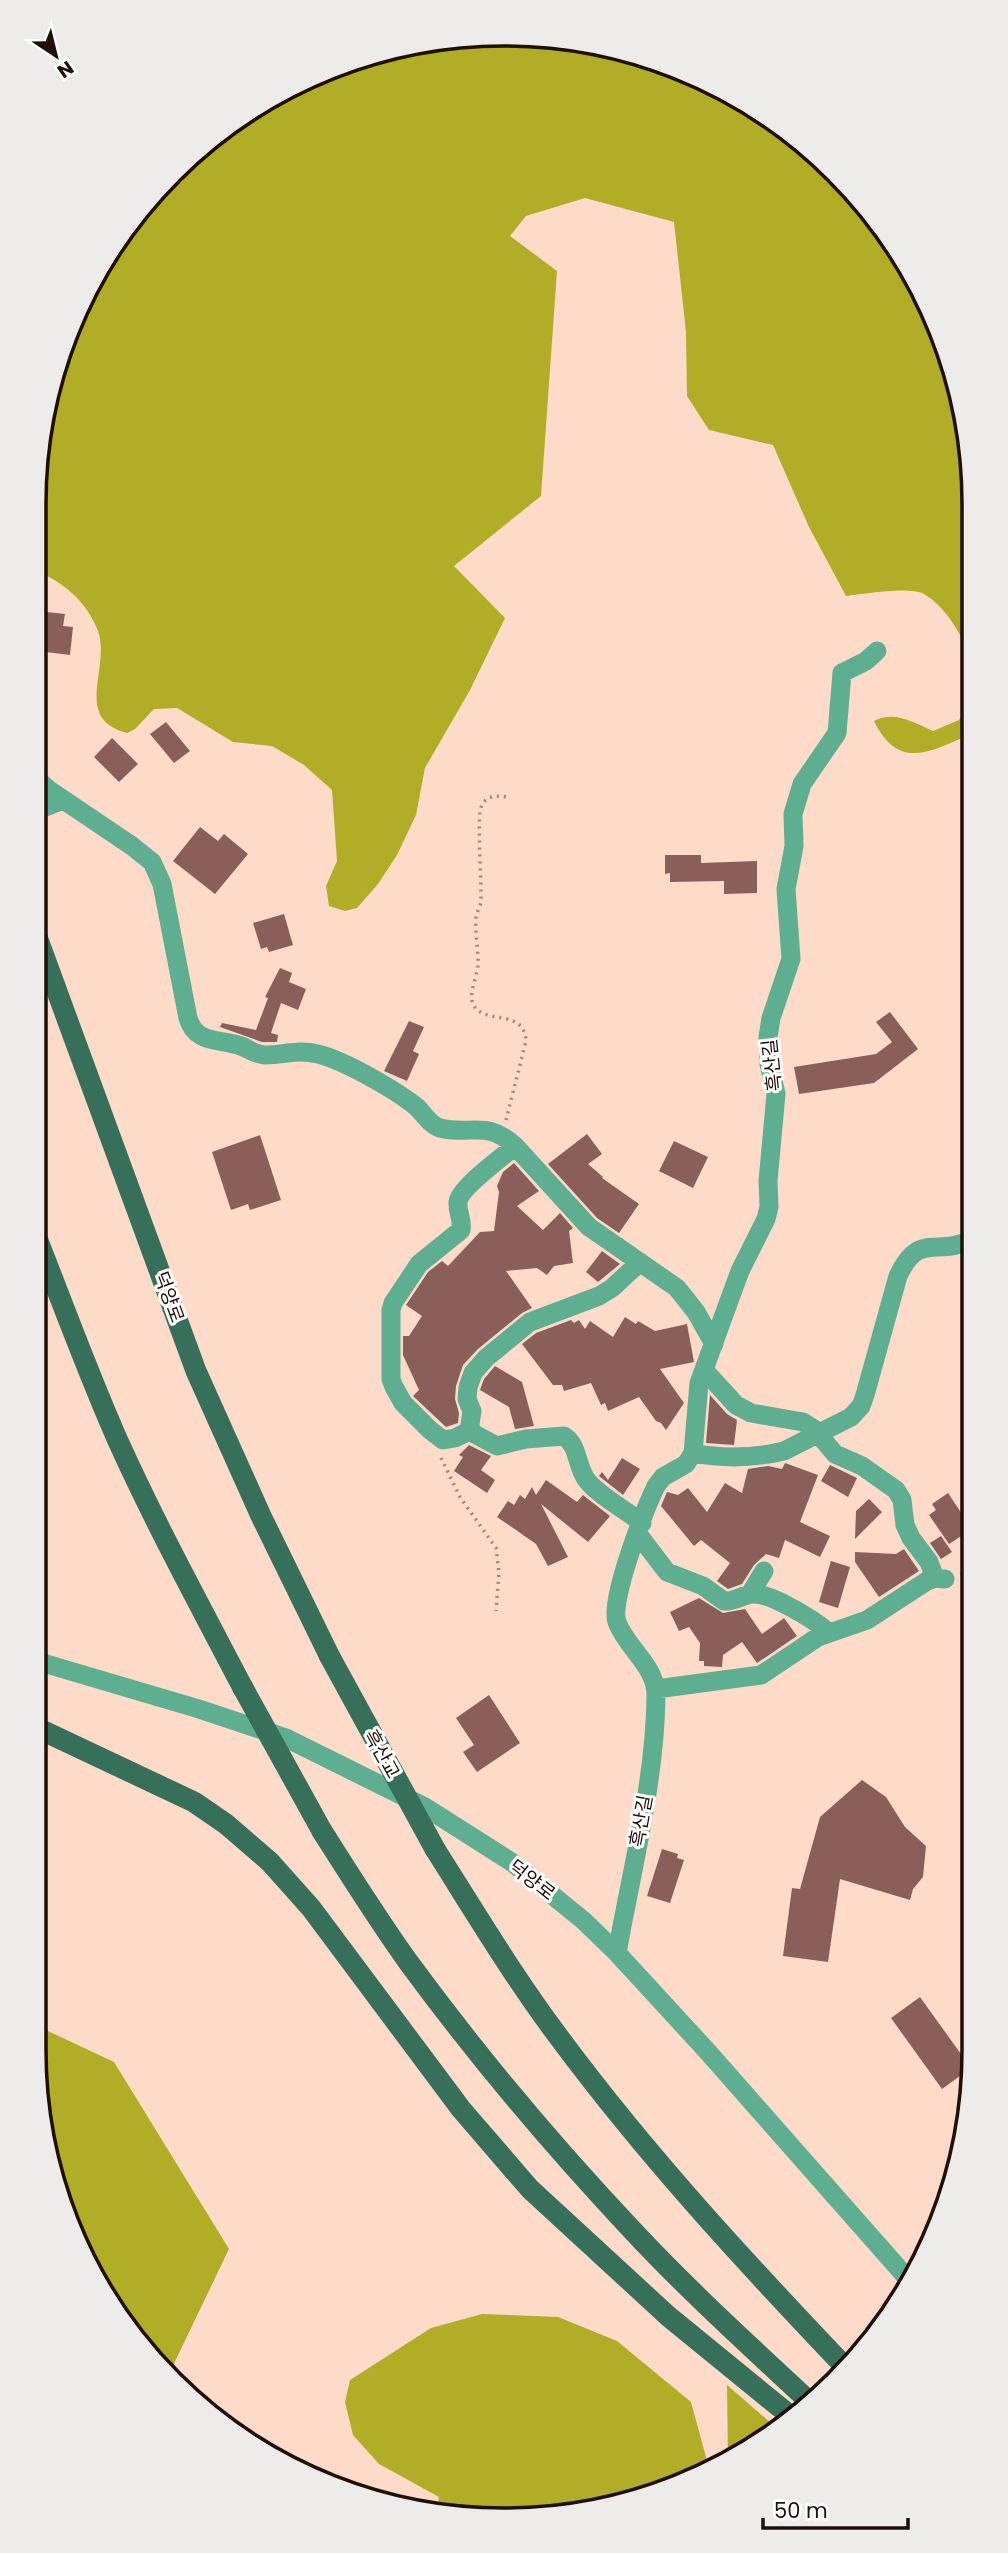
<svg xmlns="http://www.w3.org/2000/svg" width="1008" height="2553" font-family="Poppins,'Noto Sans KR',sans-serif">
<rect width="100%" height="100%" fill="#fedac9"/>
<path fill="#b2ad26" d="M473,34L565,37L655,58L766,113L858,194L939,323L971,442V661C963,636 947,608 924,594C909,586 864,594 846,596L809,527L773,445L709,430L687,396L686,332L674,222L585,198L526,216L510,236L557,271L541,496L454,566L505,618L470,690L425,768L416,815L397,855L378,884L357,908L345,911L329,906L326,886L337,861L332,790L304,765L272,746L233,742L177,708L154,709L135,729L127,733C72,719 111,668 98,631C86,600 63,582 33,569V504L58,353L96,269L150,194L217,131L295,82L382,49Z
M971,697V734C931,751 899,772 874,721C894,710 915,723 933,731L959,720Z
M33,2024L114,2062L229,2249L169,2374L150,2359L96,2284L58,2201L33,2049Z
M482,2314L558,2317L617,2341L691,2402L709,2468L596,2511L436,2514L439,2497L379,2464L353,2435L345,2402L350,2380L431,2328Z
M727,2385L778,2429L740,2456L728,2461Z"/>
<path fill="#8a5f59" d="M38,611L65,614L63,626L73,627L70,655L37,651L38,643L33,642V627H36Z
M166,722L190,751L174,763L150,734Z
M112,738L138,764L119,782L94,757Z
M200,827L218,841L224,834L248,854L215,894L173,861Z
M665,855H701V863L757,861V893L724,894V881L670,882V873L665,874Z
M284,914L293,945L269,952L267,947L261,949L253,923Z
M280,968L292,973L289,982L306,989L298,1010L281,1003L271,1033L278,1035L277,1042H262L220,1027L222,1023L256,1030L268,998L265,997Z
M890,1012L918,1049L874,1083L799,1094L794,1067L876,1054L892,1042L876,1022Z
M409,1021L424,1027L413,1051L419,1054L407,1081L384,1071Z
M587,1134L602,1154L588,1164L603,1177L602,1178L639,1204L619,1233L597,1218L548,1164Z
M260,1135L281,1200L250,1210L248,1204L231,1210L212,1152Z
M674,1141L708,1157L693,1188L659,1171Z
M514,1163L539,1191L517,1206L543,1230L560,1213L573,1228L569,1231L573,1263L554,1266L547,1275L537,1268L506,1271L532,1308L522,1313L478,1349L463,1365L456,1386L455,1399L459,1413L458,1423L446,1427L413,1396L419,1390L403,1355V1336H409L422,1316L406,1305L428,1272L442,1261L448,1266L480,1232L494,1231L499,1192L497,1186L503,1172Z
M602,1251L620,1264L598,1282L586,1272Z
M625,1317L636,1324L638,1321L655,1331L687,1324L694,1362L660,1369L684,1403L666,1430L661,1423L656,1421L639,1397L608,1411L605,1403L601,1405L591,1383L564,1391L562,1385H553L522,1344L536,1333L571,1320L574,1323L579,1320L585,1329L590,1321L613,1337Z
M495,1366L522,1382L534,1426L515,1429L509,1407L480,1390L484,1379Z
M710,1395L727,1414L737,1420L734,1445L706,1443Z
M469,1445L491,1456L481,1470L495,1480L487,1493L454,1471L463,1457L459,1455Z
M622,1458L640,1469L623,1495L599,1476L602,1472L608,1480Z
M785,1463L818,1475L800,1522L830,1536L820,1557L785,1540L779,1558L766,1554L754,1565L742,1584L728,1589L717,1581L730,1563L701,1540L694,1546L661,1506L667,1492L678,1495L688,1488L707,1512L725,1483L742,1493L748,1469L768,1466L782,1469Z
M830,1465L857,1478L848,1497L821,1481Z
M546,1480L577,1502L583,1495L610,1516L588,1542L541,1504L568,1557L548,1566L536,1544L497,1517L508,1501L514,1505L520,1495L525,1499L532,1487L536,1495Z
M948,1493L972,1529L949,1544L929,1515L936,1510L932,1504Z
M869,1499L882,1512L855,1539L856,1511Z
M941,1536L952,1552L941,1559L930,1543Z
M904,1549L919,1571L879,1597L855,1562V1552L896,1554Z
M831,1561L850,1567L838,1608L819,1602Z
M699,1598L723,1613L745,1609L762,1634L784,1618L797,1636L757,1663L742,1642L723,1655L722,1667L704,1666V1661H699L700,1643L689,1627L679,1631L670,1612Z
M489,1695L520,1743L477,1772L463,1752L474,1745L456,1718Z
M862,1780L886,1797L905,1827L926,1846L923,1877L913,1889L910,1900L840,1879L828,1962L783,1956L792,1888L800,1889L820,1817Z
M662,1849L678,1854L677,1858L684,1860L670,1903L647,1896Z
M920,1997L971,2068L942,2089L891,2018Z"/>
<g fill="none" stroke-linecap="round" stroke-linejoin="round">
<path stroke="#a18679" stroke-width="3.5" stroke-dasharray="2 5" stroke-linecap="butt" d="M506,1120L526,1041C524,1007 483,1026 473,1004C468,993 479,973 478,961C478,947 475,932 476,918C477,910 482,905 481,897C481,868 478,839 480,810C484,796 495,795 507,797
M441,1458L460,1497L496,1548L499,1573L496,1611
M961,1575L974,1566"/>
<path stroke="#5eaf91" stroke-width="19" d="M33,776L49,790L132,846L152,862L162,884L188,1018C196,1045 220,1038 241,1046C249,1049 256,1055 265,1055C285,1055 297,1049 318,1054C345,1061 390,1087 413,1104C422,1110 429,1125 440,1128C471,1136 486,1119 515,1146L589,1227L677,1288L696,1312L714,1344
M33,812L63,800
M515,1146C503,1157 460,1187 458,1202C457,1212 463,1220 461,1230L419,1264L393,1303L391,1310V1379L394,1387L403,1403L430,1430L443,1440L455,1438L469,1431L497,1446L526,1439L564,1436C579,1446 576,1465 586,1479C596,1494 626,1510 642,1523
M704,1370L736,1405L751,1413L803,1422L814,1429L835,1454L862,1466L896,1490L902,1500L905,1525L911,1538L929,1562L935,1578
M469,1431L472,1411L467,1399L468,1387L473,1373L486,1358L530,1322L599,1296L612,1288L640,1262
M693,1453C724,1459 754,1458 784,1451L851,1417L861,1406L865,1395L898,1276C920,1230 936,1258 973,1239
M638,1534L667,1572L703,1586L724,1601C734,1602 742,1595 752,1594C769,1592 815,1620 828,1632
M750,1594L764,1571
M33,1660L199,1709L286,1738L425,1807L513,1863L584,1921L617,1953L708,2052L908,2279
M656,1689L761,1675L818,1637L867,1620L927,1581L935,1578L945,1579
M617,1953C632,1868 655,1782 656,1696C656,1665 627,1649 617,1622C609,1601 645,1509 656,1486L663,1477L686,1464L693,1453L699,1383L740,1271L766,1219L769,1207L768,1181L776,1094L769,1064L768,1037L771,1018L791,959L786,889L794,846L793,814L802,784L837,733L842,673L866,661L877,651"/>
<path stroke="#366f5a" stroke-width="21" d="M33,926L196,1371L261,1516L330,1657
M33,1228C61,1299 87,1371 118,1441C156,1525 200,1606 243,1688
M33,1726L194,1802L226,1824L270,1862L311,1908L461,2109L530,2189L668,2316L793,2418
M322,1831C350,1875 378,1920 409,1963C478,2057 554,2147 633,2231C690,2292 752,2348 812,2404
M435,1849C476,1914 515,1979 561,2040C648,2157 746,2263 847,2369"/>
<path stroke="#366f5a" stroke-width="21" d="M330,1657L435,1849
M243,1688L322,1831"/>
</g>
<g text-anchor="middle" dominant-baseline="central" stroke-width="6" stroke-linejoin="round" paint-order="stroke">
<g font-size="19" fill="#1e0f08" stroke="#fff">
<text transform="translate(772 1065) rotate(-96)">흑산길</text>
<text transform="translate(169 1297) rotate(70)">덕양로</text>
<text transform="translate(382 1754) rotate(61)">흑산교</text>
<text transform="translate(641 1821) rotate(-80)">흑산길</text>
<text transform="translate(532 1880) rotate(38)">덕양로</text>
</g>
</g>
<path d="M0 0H1008V2553H0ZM504 46H504A458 458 0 0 1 962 504V2050A458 458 0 0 1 504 2508H504A458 458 0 0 1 46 2050V504A458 458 0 0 1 504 46Z" fill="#edeceb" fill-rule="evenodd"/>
<path fill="none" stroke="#1e0f08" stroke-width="3.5" d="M504 46H504A458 458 0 0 1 962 504V2050A458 458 0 0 1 504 2508H504A458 458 0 0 1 46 2050V504A458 458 0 0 1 504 46Z"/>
<g transform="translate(56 56) rotate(145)" stroke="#ffffff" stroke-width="5" paint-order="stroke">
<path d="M0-5L12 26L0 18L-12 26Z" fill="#1e0f08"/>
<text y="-10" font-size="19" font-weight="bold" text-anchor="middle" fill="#1e0f08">N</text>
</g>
<path d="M763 2518v10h145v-10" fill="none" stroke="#1e0f08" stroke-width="3.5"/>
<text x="774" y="2518" font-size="21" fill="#1e0f08" stroke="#ffffff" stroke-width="5" paint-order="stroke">50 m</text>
</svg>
